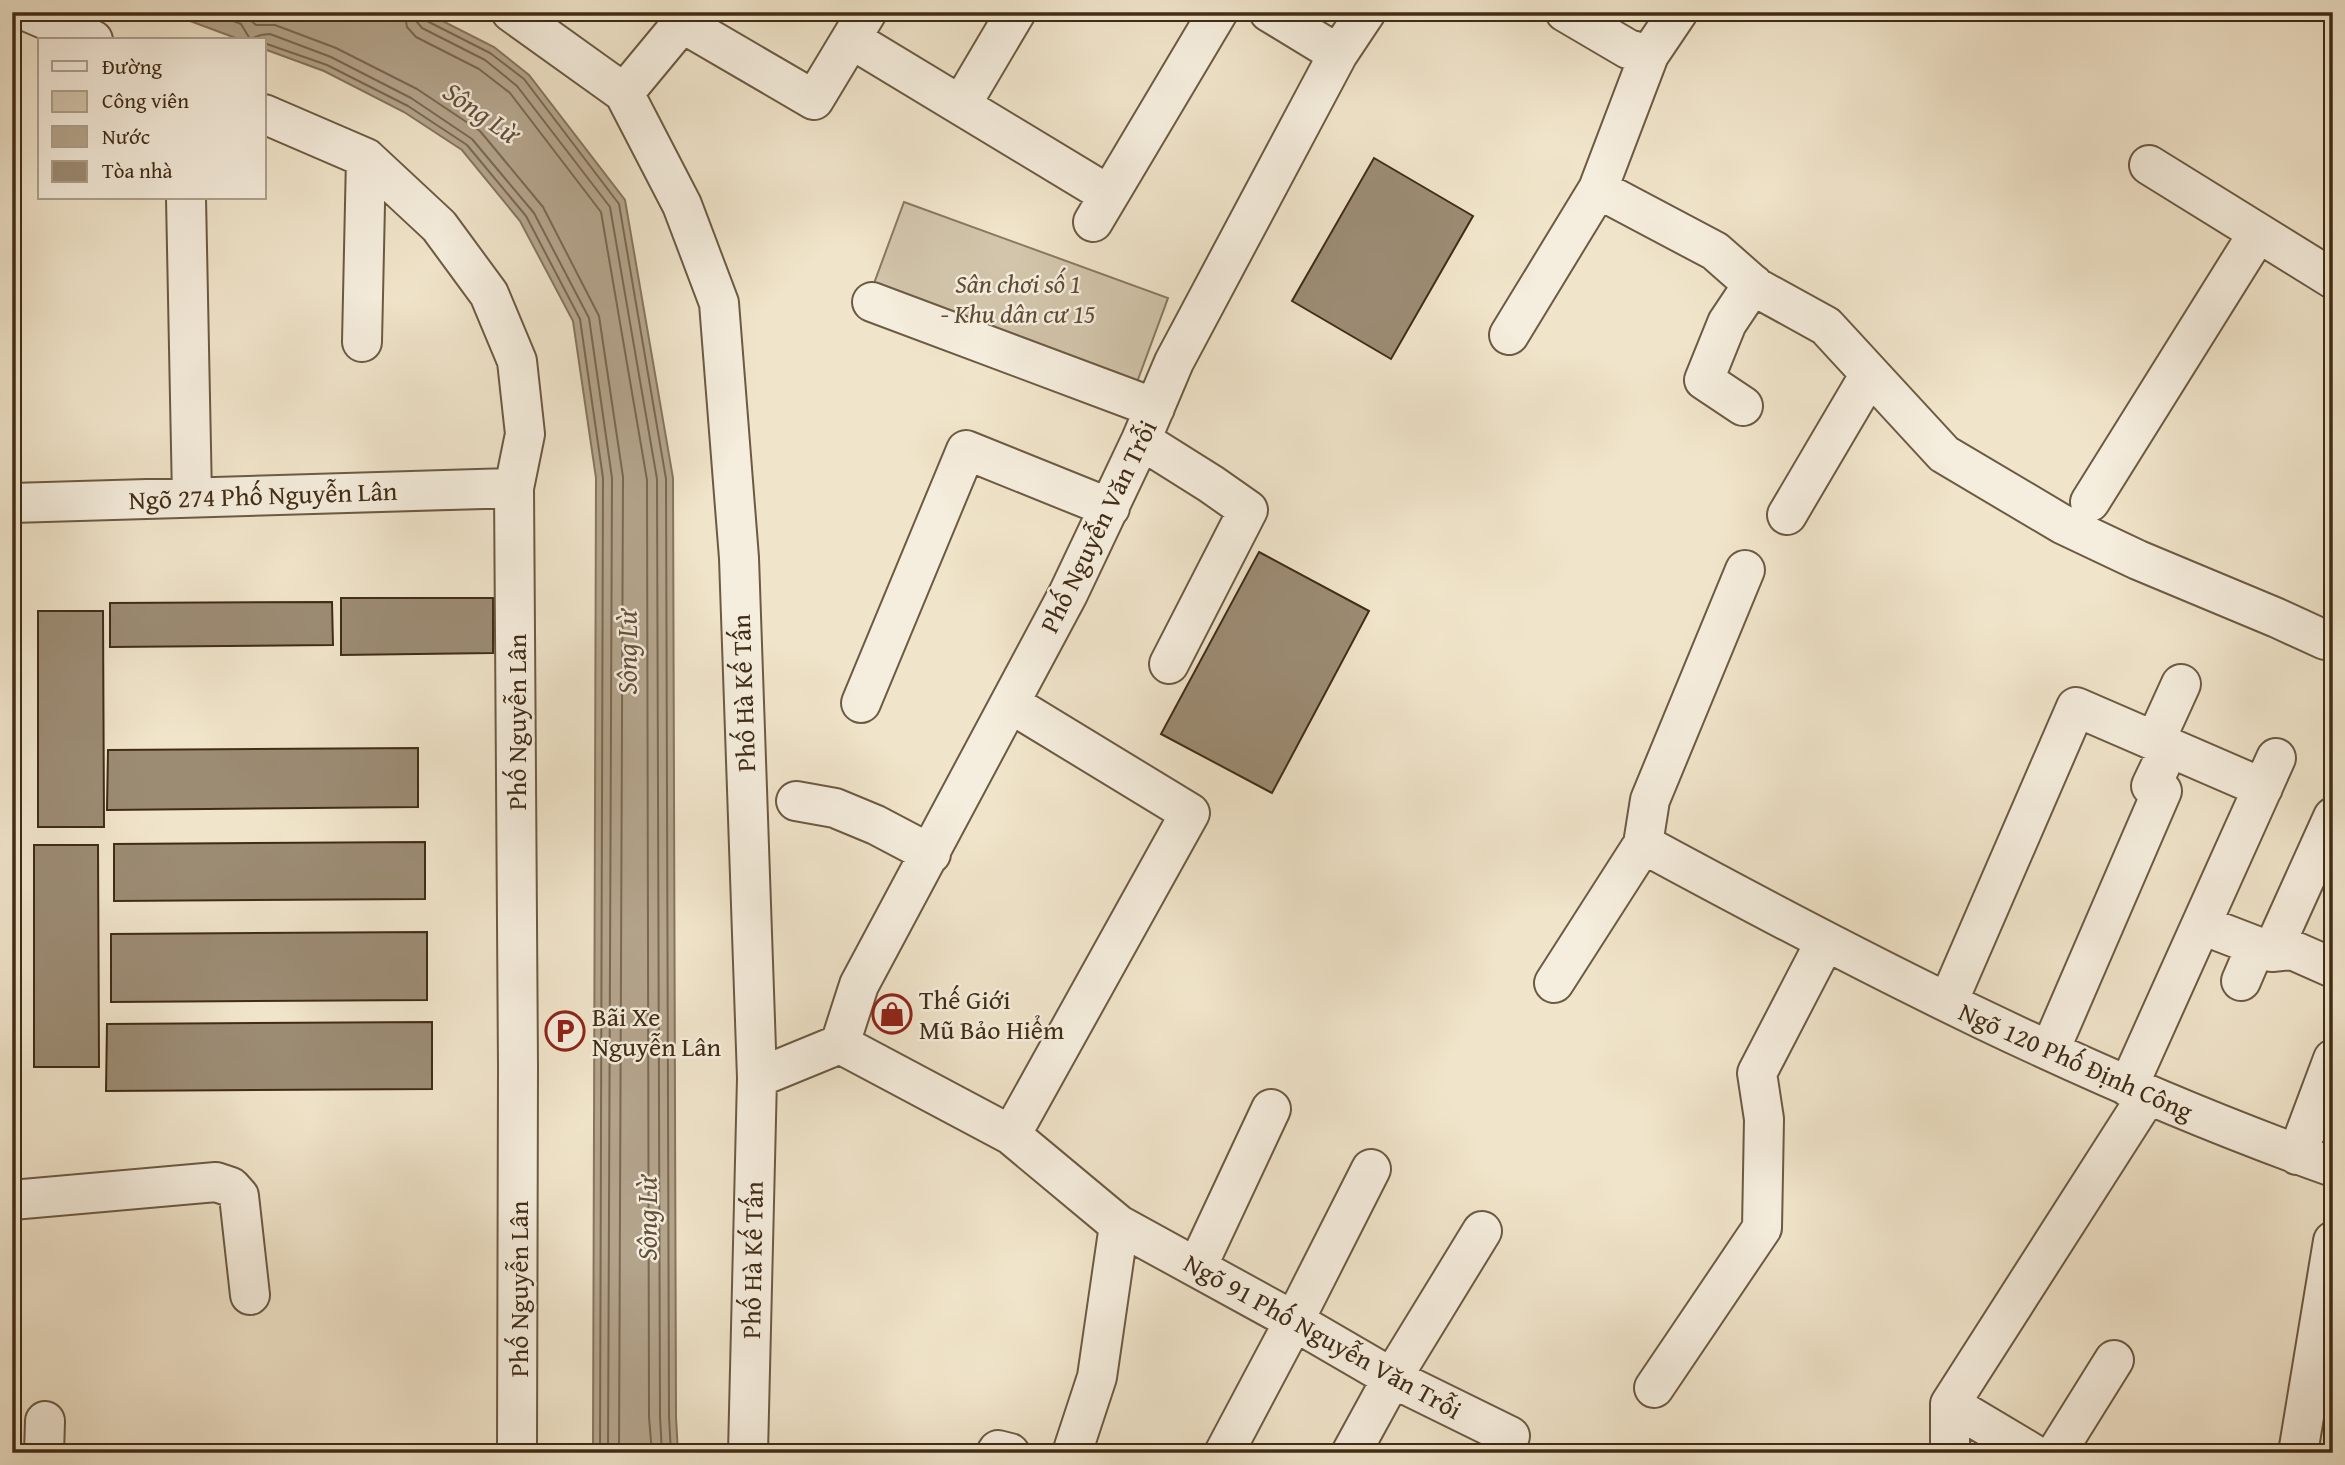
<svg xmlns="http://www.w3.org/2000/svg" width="2345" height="1465" font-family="'Gentium Book Plus',serif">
<rect width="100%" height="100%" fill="#f0e4ca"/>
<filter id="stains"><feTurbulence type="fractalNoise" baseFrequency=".00286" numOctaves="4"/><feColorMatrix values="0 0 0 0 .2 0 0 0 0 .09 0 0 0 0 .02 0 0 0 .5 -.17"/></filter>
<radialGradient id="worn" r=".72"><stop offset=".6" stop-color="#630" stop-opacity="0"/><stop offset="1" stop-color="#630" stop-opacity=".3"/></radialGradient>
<path fill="#d2c5ab" stroke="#897860" stroke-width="2" d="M904,202L1168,298L1133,393L869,297Z"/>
<path fill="#b4a58d" stroke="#86755d" stroke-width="2" d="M166,12H425L494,47L529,75L625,200L673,478L676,1417L678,1453H593L596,478L573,321L520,221L462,150L404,112L324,71L264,49V40H241Z"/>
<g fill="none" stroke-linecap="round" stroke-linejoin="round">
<path stroke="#7a6852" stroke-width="2" d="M211,12L241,24L250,39L261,35L270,34L331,57L411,98L472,139L534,213L589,318L612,478L608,1453
M241,12L256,25H275L336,48L417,89L480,131L543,207L599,316L623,477L619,1453
M404,12L407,27L416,37L479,69L510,93L601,212L647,480L649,1417L652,1453
M415,12L417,22L422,28L485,60L517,86L610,207L657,479L660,1417L662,1453
M424,12L427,21L490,53L524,79L619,204L666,479L669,1417L671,1453
M264,43L327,65L408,106L467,145L526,216L580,319L603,478L600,1453"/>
</g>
<path fill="#9c8c74" stroke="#402c16" stroke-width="2" d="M1374,158L1473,216L1391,359L1292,301Z
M1259,552L1369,611L1272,793L1161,734Z
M341,598H493V653L341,655Z
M332,602L333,645L110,647V603Z
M38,611H103L104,827H38Z
M418,748V807L107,810L108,750Z
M425,842V899L114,901V844Z
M34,845H98L99,1067H34Z
M427,932V1000L111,1002V934Z
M432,1022V1089L106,1091L107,1024Z"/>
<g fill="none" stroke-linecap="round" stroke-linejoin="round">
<g stroke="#6c5a43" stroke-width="42">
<path id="minor" d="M28,12L93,40
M511,12L624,93L682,205L719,303L739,558L757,1078L748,1453
M1269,12L1338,54
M1565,12L1628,49L1649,55L1678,12
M682,23L814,100L867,12
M851,39L1109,195
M1649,55L1598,189L1715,251L1757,288L1826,326L1944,454L2062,524L2138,560L2277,618L2325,640
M624,93L682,23L683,12
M961,105L1016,12
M264,114L366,158L439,226L489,294L517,361L525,434L514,488L518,1067L517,1453
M2149,165L2333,279
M186,198L192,497
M1093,222L1218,12
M872,302L1155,408
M1509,335L1598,189
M362,342L366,158
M1743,406L1704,380L1727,323L1753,284
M1141,440L1211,484L1248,510L1169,664
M2090,502L2258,233
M12,503L514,488
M1787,515L1870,374
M1745,570L1650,800L1643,844C1866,965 2093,1082 2333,1167
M861,703L966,450L1110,508
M1011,704L1190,813L1011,1135
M2155,741L2181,684
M796,801L835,808L876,825L931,854
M2202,925L2272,952L2292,950L2333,968
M2272,952L2333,817
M2241,981L2256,946
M1554,983L1643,844
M1948,1002L2076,707L2263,788
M840,1044L859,985L1068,594L1141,440L1174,362L1338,54L1366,12
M2050,1050L2162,791L2151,786L2169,748
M757,1078L840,1044L1011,1135L1119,1225L1097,1377L1072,1453
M2128,1087L2276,758
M2297,1155L2333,1059
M12,1200L216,1182L231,1187L239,1196L250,1295
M1119,1225L1294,1321L1392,1378L1510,1436L1501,1453
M1197,1267L1271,1109
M1654,1388L1762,1228L1764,1119L1757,1073L1825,942
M1950,1404L2032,1453
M44,1453L45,1421
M996,1453L998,1450L1010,1453
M1224,1453L1294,1321L1371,1169
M1351,1453L1392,1378L1482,1231
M1950,1453V1404L2147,1096
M2056,1453L2114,1360
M2298,1453L2333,1241"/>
</g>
<use href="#minor" stroke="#f5eddd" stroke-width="38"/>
</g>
<defs>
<g id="shop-ring" transform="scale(2.0125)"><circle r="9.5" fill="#f5eddd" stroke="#8f2418" stroke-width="1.5"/><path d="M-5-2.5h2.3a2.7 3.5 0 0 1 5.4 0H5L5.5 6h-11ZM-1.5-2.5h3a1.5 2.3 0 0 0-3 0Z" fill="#8f2418"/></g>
<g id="parking-ring" transform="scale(2.0125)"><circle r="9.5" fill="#f5eddd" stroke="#8f2418" stroke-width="1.5"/><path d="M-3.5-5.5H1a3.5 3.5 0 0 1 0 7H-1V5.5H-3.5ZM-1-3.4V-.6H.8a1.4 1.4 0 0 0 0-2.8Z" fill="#8f2418"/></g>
</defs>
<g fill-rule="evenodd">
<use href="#shop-ring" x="892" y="1014"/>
<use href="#parking-ring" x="565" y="1031"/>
</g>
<g text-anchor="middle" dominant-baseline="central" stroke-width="5" stroke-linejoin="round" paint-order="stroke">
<g font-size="26" font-style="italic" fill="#5d4b34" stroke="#f5eddd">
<text x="1018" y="283">Sân chơi số 1<tspan x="1018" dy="30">- Khu dân cư 15</tspan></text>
</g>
<g font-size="26" fill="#402c16" stroke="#f5eddd">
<text transform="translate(263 495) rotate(-2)">Ngõ 274 Phố Nguyễn Lân</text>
<text transform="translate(1098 526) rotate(-64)">Phố Nguyễn Văn Trỗi</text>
<text transform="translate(743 693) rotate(-92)">Phố Hà Kế Tấn</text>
<text transform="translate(516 722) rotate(-90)">Phố Nguyễn Lân</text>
<text transform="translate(2076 1061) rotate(24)">Ngõ 120 Phố Định Công</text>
<text transform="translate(752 1260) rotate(-89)">Phố Hà Kế Tấn</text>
<text transform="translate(518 1289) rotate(-90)">Phố Nguyễn Lân</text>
<text transform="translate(1323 1336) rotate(29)">Ngõ 91 Phố Nguyễn Văn Trỗi</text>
</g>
<g font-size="26" fill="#402c16" stroke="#f5eddd" text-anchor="start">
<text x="919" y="999">Thế Giới<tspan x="919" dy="30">Mũ Bảo Hiểm</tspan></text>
<text x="592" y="1016">Bãi Xe<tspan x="592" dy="30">Nguyễn Lân</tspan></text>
</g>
<g font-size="28" font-style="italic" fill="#63503a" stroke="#f5eddd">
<text transform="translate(482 112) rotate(35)">Sông Lừ</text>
<text transform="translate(626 652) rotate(-90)">Sông Lừ</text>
<text transform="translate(646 1218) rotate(-90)">Sông Lừ</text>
</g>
</g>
<rect width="2345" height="1465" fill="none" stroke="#f0e4ca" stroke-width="42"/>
<rect x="14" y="14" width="2317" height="1437" fill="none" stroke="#402c16" stroke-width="3.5"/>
<rect x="21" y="21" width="2303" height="1423" fill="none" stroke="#402c16" stroke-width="2"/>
<rect x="38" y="38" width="228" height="161" fill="#f5eddd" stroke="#ada08d" stroke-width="2"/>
<rect x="52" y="61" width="35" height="10" fill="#f5eddd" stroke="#ada08d" stroke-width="2"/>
<text x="102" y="74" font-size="21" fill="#402c16">Đường</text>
<rect x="52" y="91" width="35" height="21" fill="#d2c5ab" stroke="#ada08d" stroke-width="2"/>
<text x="102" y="108" font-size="21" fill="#402c16">Công viên</text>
<rect x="52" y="126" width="35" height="21" fill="#b4a58d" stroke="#ada08d" stroke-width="2"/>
<text x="102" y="144" font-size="21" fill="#402c16">Nước</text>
<rect x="52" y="161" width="35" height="21" fill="#9c8c74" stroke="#ada08d" stroke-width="2"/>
<text x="102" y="178" font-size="21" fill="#402c16">Tòa nhà</text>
<rect width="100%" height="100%" filter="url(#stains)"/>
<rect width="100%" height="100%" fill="url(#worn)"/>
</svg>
